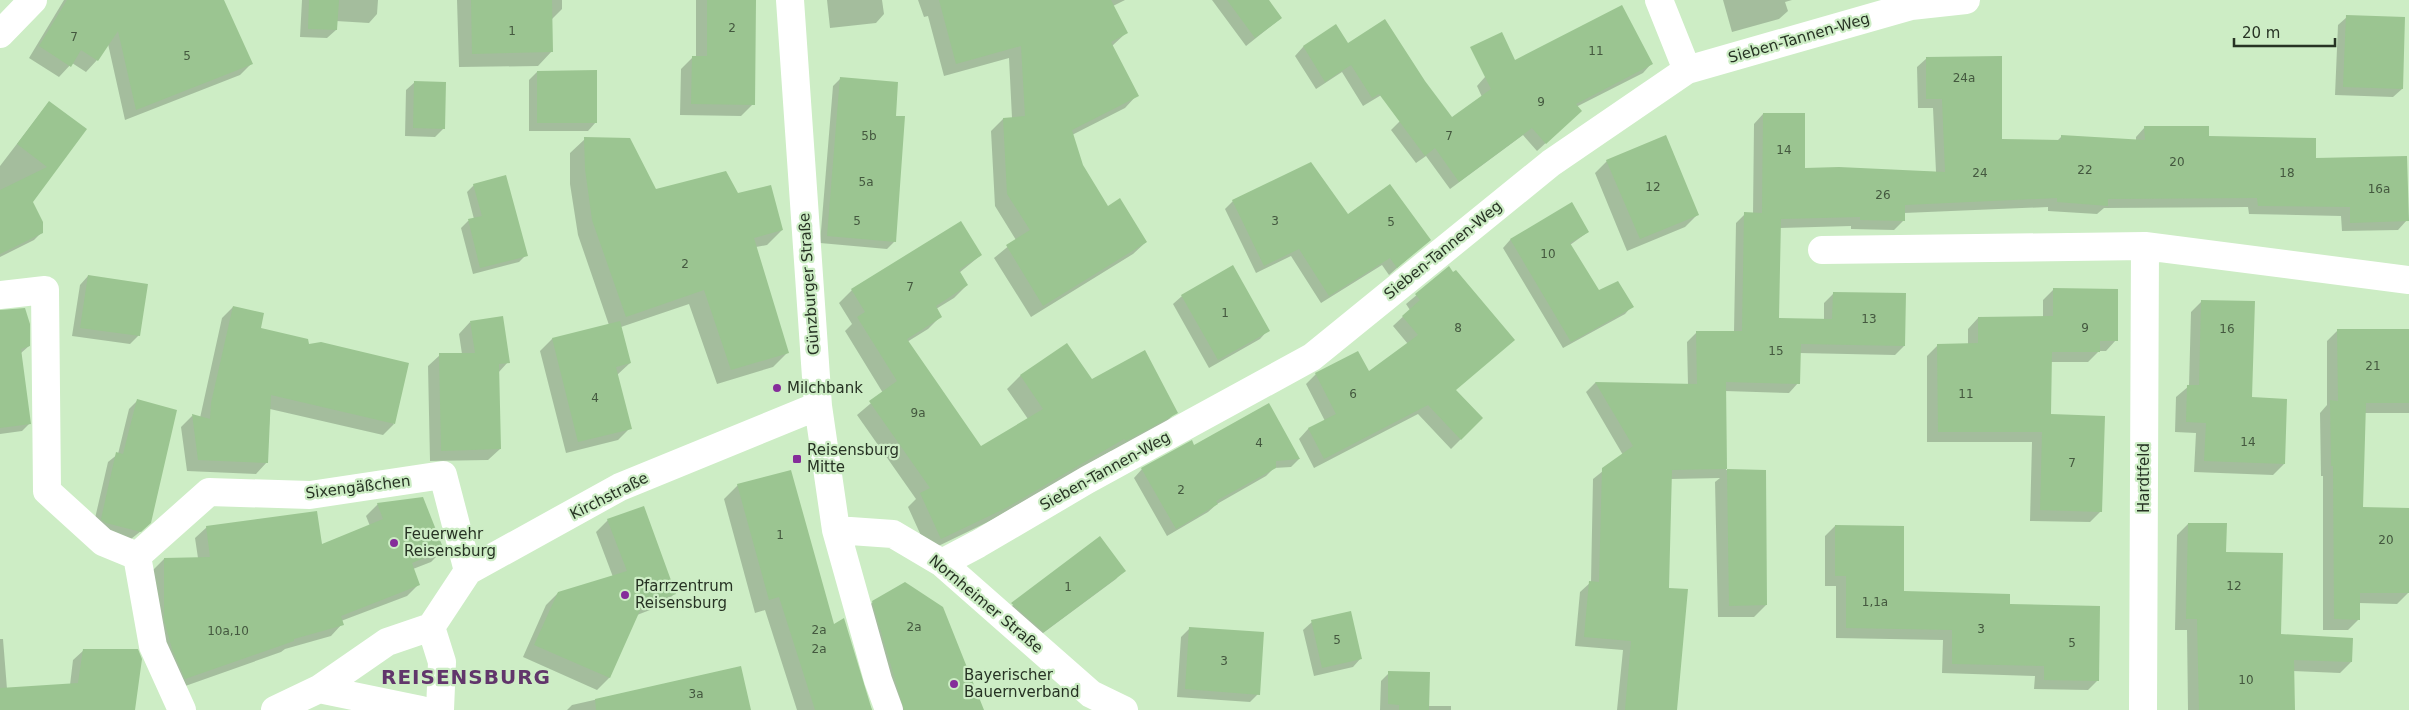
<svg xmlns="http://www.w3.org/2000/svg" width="2409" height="710" font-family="'DejaVu Sans',sans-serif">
<rect width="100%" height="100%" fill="#cdedc5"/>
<path fill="#0003" d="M64,0H215L251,64L240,75L125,120L108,44L97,60L86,72L72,63L59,77L29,58Z
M302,0H378L377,14L369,23L336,21V30L327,38L300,37Z
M457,0H562V9L551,20L552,51L538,66L459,67Z
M696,0H755L753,104L741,116L680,115L681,69L693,57H696Z
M827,0H882L884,14L876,23L830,28Z
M918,0H1125L1113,6L1126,33L1112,46L1137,95L1125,108L1072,135L1082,166L1107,208L1146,242L1133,254L1031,317L994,258L1016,240L995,206L991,131L1003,119L1012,118L1009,58L944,76L928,16L924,17Z
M1212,0H1267L1281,18L1246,46Z
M1723,0H1792L1785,2L1788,11L1779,19L1732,32Z
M1622,7L1651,64L1643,73L1576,107L1572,119L1537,151L1523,135L1450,189L1426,156L1416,163L1391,130L1400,121L1452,119L1482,97L1477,86L1485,77Z
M2347,17L2402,89L2393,97L2335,95L2338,25Z
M1335,26L1347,45L1408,79L1363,106L1342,72L1316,89L1295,56L1303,47Z
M1927,58L2001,140L2057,141L2062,136L2136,141V137L2145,127L2208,137L2315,159L2407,220L2398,230L2342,231L2341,216L2249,214L2248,207L2104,208L2097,214L2048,211V207L1904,213L1903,221L1894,230L1851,229V226L1780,228L1778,319L1824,320V303L1833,294L1904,346L1895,355L1799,353L1798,383L1789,393L1725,391L1726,470L1765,471L1766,605L1754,617H1718L1715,482L1720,478L1671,479L1668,589L1676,710H1617L1623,650L1575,646L1580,592L1591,582L1593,479L1623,455L1586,392L1595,383L1688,385L1687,342L1697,332H1734L1736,223L1745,214H1753L1754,124L1763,114L1804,169L1936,172L1933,108H1918L1917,67Z
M537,72L596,122L588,131H529V80Z
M840,79L894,117L895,241L887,249L820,243L833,86Z
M415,82L444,128L435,137L405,136L406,90Z
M49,102L85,129L32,201L42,232L34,240L0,257V166Z
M585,139L655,191L737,194L782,230L767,245L756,247L787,353L773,367L717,384L689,304L621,327L630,363L617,375L630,428L618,440L566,453L540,351L552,339L609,325L578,235L570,184V153Z
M1607,161L1697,215L1685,227L1627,251L1595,173Z
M474,185L526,255L519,262L473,274L461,228L468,221L474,219L467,192Z
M1233,201L1348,215L1429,240L1389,275L1382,265L1321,303L1291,256L1256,273L1225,209Z
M1571,204L1588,232L1570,245L1598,291L1632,306L1625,314L1563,348L1503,248L1510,240Z
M981,255L959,273L967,285L954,298L936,309L941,316L928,329L907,342L981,448L1028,419L1007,389L1020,376L1067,345L1091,381L1176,412L1163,425L1112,453L1111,451L992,520L928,551L908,507L916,499L857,415L883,393L845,331L852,324L839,303L852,290Z
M1449,268L1455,390L1482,418L1451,449L1418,414L1314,468L1299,439L1308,429L1325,421L1306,384L1316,374L1368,373L1408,344L1393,326L1410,310L1406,304Z
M88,276L139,335L130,344L72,336L80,285Z
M2053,290L2116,340L2106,351H2099L2088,362H2051L2050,415L2101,511L2090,522L2030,521L2032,442H1927V356L1938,345H1968V329L1978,318L2043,317V300Z
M1182,296L1268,330L1260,339L1209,368L1173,304Z
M2202,301L2284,464L2273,475L2194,472L2196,433L2175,432L2176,397L2189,386L2191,312Z
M233,307L260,329L308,345L394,424L383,435L270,409L267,462L256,474L187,471L181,427L192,416L200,418L222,318Z
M0,311L29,346L21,353L29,424L22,431L0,434Z
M470,322L508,362L498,373L500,449L488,460L430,461L428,366L440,355L462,354L459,334Z
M2338,330H2409V413H2364L2361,509H2409V583L2408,593L2397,604L2359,603V619L2348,630H2323V476H2321L2320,413L2327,405V341Z
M137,401L141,531L131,539L93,527L108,462L118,454L129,409Z
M1194,447L1299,459L1291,467L1274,468L1266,476L1217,504L1208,512L1167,536L1134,478L1142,469Z
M738,485L834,626L872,710H797L765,610L755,613L724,499Z
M378,504L443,550L431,562L413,569L419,584L407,596L341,621L342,624L331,636L285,649L281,652L174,690L153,570L164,559L198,558L195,538L207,527L321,545L370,526L366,516Z
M608,520L675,593L663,605L637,615L609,678L597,690L523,657L546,605L558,593L613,577L596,532Z
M2188,524L2225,553L2280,635L2351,662L2340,673L2293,671L2294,710H2188L2187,630H2175L2177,535Z
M1835,526L1902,593L2009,605L2098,680L2088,690L2034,689L2035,676L1942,673L1943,640L1836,638V586H1825V536Z
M1100,538L1124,570L1116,579L1035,639L1004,612Z
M873,602L983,710H886L859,616Z
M1312,622L1361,658L1353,667L1314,676L1303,630Z
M1190,628L1258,694L1250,702L1177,697L1181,637Z
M0,639H3L7,689L70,685L73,660L84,650L134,710H0Z
M740,667L750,710H567L572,705Z
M1389,673L1428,706H1451V710H1380L1381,681Z"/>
<path fill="#9bc591" d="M67,0H224L253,64L136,110L118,31L98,61L81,50L71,67L39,46Z
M309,0H339L337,30L308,29Z
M471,0H552L553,52L472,54Z
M707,0H756L755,105L691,104L692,56H707Z
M939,0H1111L1128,33L1111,42L1139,96L1072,130L1083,165L1108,206L1120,198L1147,242L1043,306L1006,245L1030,230L1007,194L1003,118L1025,116L1021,46L956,64Z
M1227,0H1269L1282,18L1255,38Z
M1622,5L1653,64L1576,104L1582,111L1546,144L1532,128L1459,182L1435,148L1425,156L1379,94L1372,98L1351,65L1325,82L1303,46L1336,24L1348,43L1385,19L1425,81L1452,117L1491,89L1470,47L1502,32L1515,60Z
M2346,15L2405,17L2403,89L2343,87Z
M2002,56V139L2061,140V135L2145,140L2144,126H2209V136L2316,138V158L2407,156L2409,221L2350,223V207L2258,206L2257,198L2108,199V206L2057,202V198L1905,205V221L1860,220V217L1781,219L1779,318L1832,319L1833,292L1906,293L1905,346L1801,344L1800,384L1726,382L1727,469L1672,470L1669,588L1688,589L1677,710H1625L1631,641L1584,637L1589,581L1599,582L1602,468L1633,446L1595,382L1697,384L1696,331H1742L1744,212L1762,213L1763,113H1805V168L1839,167L1945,172L1942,99H1926V57Z
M597,70V123H537V71Z
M840,77L898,82L896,116H905L896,242L827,236Z
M414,81L446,82L445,129L413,128Z
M49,101L87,129L33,202L43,222V233L0,254V190L47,167L17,144Z
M1666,135L1699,215L1640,239L1606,160Z
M584,137L630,138L656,189L726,171L738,193L771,185L783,230L754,238L789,353L731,370L704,290L626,317L592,220L585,169Z
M1311,162L1348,214L1390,184L1431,240L1397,268L1390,258L1329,296L1299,249L1264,266L1232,200Z
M506,175L528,256L480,268L468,219L482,216L473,184Z
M1572,202L1589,232L1570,243L1599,290L1618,281L1634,307L1571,342L1510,239Z
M961,221L982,255L959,270L968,285L936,306L942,317L907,339L981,446L1043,409L1020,375L1067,343L1092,379L1145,350L1178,413L1126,441L1124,439L1006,508L941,539L920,493L930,488L869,401L897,381L857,317L865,312L851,289Z
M1233,265L1270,331L1218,360L1181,295Z
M1449,266L1453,272L1456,270L1515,340L1456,390L1483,418L1461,440L1428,405L1324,459L1308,428L1336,414L1315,373L1358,351L1369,371L1418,335L1402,316L1420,300L1415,294Z
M88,275L148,284L140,336L80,328Z
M2053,288L2118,289V341H2100V352H2052L2051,414L2105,416L2102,512L2040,510L2042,432H1938L1937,344L1978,343V317L2053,316Z
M2201,300L2255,301L2252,397L2287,399L2285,464L2204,461L2206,423L2186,422L2187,385H2199Z
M233,306L264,313L261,328L308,339L309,344L321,342L409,363L395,424L271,395L268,463L198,460L192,414L210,419L211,403Z
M25,308L30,324V346L21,349L31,424L0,428V310Z
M503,316L510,363L499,364L501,449L441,451L439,353H475L470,321Z
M620,321L631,363L616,367L632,429L578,442L552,338Z
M2337,329H2409V403H2366L2363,507L2409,508V593H2360V620L2334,619L2333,466H2331L2330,400L2338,401Z
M137,399L177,410L151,523L141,532L106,523L101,519L116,452L123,454Z
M1269,403L1300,459L1276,461V468L1216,501L1218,504L1176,529L1141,468L1192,440L1194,445Z
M1727,469L1766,470L1767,605L1729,606Z
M791,470L834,624L844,618L872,710H815L779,597L769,600L737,484Z
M423,497L444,550L412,563L420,585L341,616L344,625L294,639V641L185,679L172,649L164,620V558L210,557L206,526L317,511L322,544L383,519L377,503Z
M644,506L676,594L642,606L610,678L534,645L558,592L627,571L607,519Z
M2188,523H2227L2226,552L2283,553L2281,634L2353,638L2352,662L2294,660L2295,710H2199L2197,619H2186Z
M1835,525L1904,526V591L2010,594V604L2100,606L2099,681L2044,680V666L1952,664V630L1846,628V576H1835Z
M1100,536L1126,571L1044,632L1011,603Z
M905,582L943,607L984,710H904L872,601Z
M1351,611L1362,659L1322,668L1311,620Z
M1189,627L1264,632L1260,695L1185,689Z
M83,649H138L142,659L135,710H0V688L78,683Z
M741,666L751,710H596L595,699Z
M1388,671L1430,672L1429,710H1399V705L1388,704Z"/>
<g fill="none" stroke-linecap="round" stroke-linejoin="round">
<path stroke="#fff" stroke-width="28" d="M790,0L818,406L836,530L878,680L889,710
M1659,0L1687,70
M0,34L33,0
M1822,250L2145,246L2409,280
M0,295L45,290L47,491L103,542L137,556L209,492L310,495L443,475L468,571
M836,530L893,534L942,563L1091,694L1124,710
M137,556L153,646L182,710
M942,563L978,544L1087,480L1312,357L1551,163L1687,70L1911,6L1966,0
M431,627L442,662L440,710
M319,689L421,710
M275,710L319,689L387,642L431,627L468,571L620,487L818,406
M2143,710L2145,246"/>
</g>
<g fill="#852d9a" stroke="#cdedc5" stroke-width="2">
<circle cx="777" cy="388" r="5"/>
<rect x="792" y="454" width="10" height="10" rx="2.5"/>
<circle cx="394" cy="543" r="5"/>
<circle cx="625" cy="595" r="5"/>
<circle cx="954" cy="684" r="5"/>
</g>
<g text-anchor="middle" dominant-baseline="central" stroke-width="4.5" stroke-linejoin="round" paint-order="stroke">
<g font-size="12" fill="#44583f">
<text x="732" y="28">2</text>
<text x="512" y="31">1</text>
<text x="74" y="37">7</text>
<text x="1596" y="51">11</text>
<text x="187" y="56">5</text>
<text x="1964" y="78">24a</text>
<text x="1541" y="102">9</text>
<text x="869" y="136">5b</text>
<text x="1449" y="136">7</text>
<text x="1784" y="150">14</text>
<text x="2177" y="162">20</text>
<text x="2085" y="170">22</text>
<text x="1980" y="173">24</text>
<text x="2287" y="173">18</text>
<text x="866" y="182">5a</text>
<text x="1653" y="187">12</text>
<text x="2379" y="189">16a</text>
<text x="1883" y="195">26</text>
<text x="857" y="221">5</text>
<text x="1275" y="221">3</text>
<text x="1391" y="222">5</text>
<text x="1548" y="254">10</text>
<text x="685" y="264">2</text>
<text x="910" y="287">7</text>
<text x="1225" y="313">1</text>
<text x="1869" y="319">13</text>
<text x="1458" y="328">8</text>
<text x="2085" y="328">9</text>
<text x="2227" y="329">16</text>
<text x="1776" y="351">15</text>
<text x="2373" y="366">21</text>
<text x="1353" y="394">6</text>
<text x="1966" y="394">11</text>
<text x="595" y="398">4</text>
<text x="918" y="413">9a</text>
<text x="2248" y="442">14</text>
<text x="1259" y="443">4</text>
<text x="2072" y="463">7</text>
<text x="1181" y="490">2</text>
<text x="780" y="535">1</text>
<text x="2386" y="540">20</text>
<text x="2234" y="586">12</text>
<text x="1068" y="587">1</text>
<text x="1875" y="602">1,1a</text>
<text x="914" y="627">2a</text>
<text x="1981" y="629">3</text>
<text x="819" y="630">2a</text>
<text x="228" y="631">10a,10</text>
<text x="1337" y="640">5</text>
<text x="2072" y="643">5</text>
<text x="819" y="649">2a</text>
<text x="1224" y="661">3</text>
<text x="2246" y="680">10</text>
<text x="696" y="694">3a</text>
</g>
<g font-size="15" fill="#273324" stroke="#cdedc5">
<text transform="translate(1799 38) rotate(-16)">Sieben-Tannen-Weg</text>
<text transform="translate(1443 250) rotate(-39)">Sieben-Tannen-Weg</text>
<text transform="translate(809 284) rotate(-94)">Günzburger Straße</text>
<text transform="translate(1105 471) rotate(-29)">Sieben-Tannen-Weg</text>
<text transform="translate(2144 478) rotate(-90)">Hardtfeld</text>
<text transform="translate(358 487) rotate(-7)">Sixengäßchen</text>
<text transform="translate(609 496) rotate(-27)">Kirchstraße</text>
<text transform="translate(986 604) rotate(40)">Nornheimer Straße</text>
</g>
<g font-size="15" fill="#273324" stroke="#cdedc5" text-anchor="start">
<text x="787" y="388">Milchbank</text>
<text x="807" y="450">Reisensburg<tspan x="807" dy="17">Mitte</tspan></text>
<text x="404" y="534">Feuerwehr<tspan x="404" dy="17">Reisensburg</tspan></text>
<text x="635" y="586">Pfarrzentrum<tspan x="635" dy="17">Reisensburg</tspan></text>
<text x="964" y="675">Bayerischer<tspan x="964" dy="17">Bauernverband</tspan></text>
</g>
<g font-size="20" font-weight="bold" letter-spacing="1" fill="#61366b" stroke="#cdedc5">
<text x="466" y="677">REISENSBURG</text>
</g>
</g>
<path d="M2234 38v8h101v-8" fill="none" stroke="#273324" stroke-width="2.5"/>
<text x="2242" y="38" font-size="15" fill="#273324" stroke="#cdedc5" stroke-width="4" paint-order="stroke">20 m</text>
</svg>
